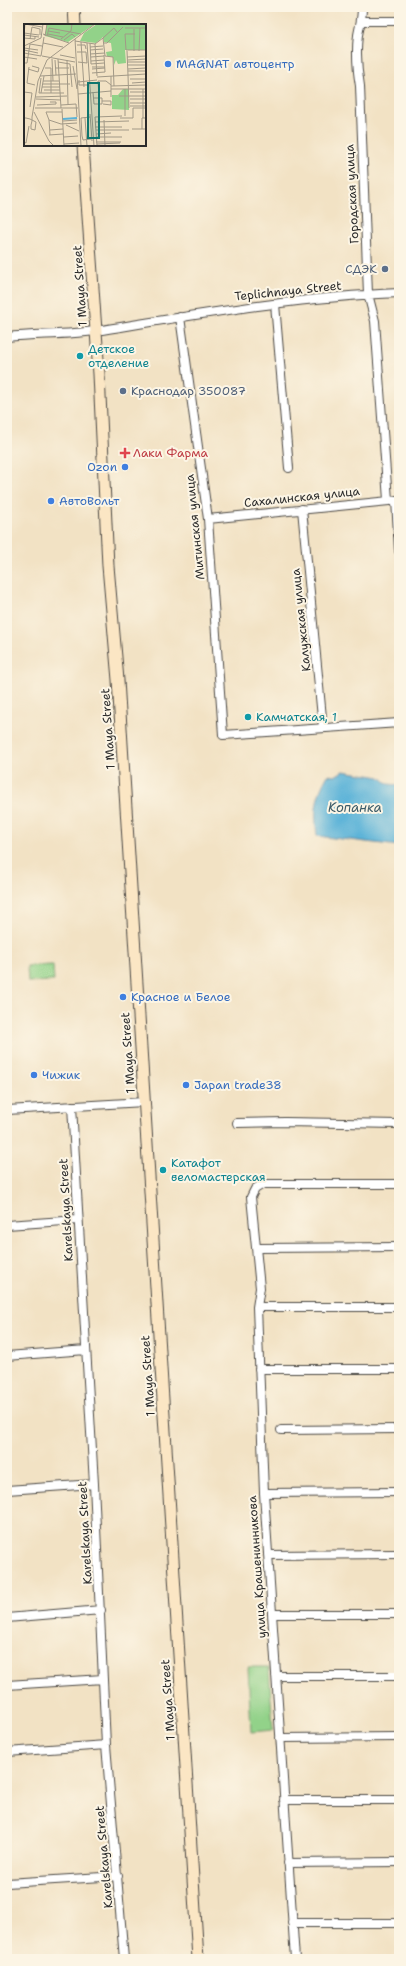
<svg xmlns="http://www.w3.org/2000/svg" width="406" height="1966" font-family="'Shantell Sans',sans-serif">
<rect width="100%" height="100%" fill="#fcf5e5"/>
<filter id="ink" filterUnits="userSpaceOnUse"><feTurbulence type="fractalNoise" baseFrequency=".025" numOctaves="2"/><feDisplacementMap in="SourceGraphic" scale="8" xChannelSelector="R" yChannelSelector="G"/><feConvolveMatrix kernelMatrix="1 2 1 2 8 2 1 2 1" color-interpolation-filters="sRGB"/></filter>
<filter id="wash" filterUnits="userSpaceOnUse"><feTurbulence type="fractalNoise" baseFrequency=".012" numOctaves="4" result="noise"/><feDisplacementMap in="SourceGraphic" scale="16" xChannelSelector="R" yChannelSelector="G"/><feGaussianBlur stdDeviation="0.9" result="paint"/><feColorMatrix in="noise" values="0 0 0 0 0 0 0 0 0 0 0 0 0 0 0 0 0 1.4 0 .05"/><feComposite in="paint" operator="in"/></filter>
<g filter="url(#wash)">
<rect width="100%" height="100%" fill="#f2e2c4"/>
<path fill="#f3cfe0" d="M7,211L12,267H7Z"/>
<path fill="#92d289" stroke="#5e7e5a" d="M53,965L54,981L28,982L27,966Z
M248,1667H269L273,1730L251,1732Z"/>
<path fill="#5bb3d8" stroke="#436f82" d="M343,771L380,777L388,784L399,785V846L317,836C314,812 315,797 328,775L335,776Z"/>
</g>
<g filter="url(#ink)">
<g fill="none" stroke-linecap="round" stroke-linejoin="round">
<g stroke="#494642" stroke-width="10">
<path id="street" d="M362,7C362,19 360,24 358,35C356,52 357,69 360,86L368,294L375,321L388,500
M362,21H399
M275,304L289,468
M180,317L208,519L223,735L399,723
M7,337C36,334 66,335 95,331C196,315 297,297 399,293
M396,500L399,551
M302,509L323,728
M208,519L399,500
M72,1106L94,1484L106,1745L124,1959
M7,1110L144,1102
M237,1123L285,1122L399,1124
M7,1225L78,1220
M258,1248L399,1247
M257,1307H399
M7,1356L86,1350
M259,1369H399
M281,1430L399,1429
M7,1490L94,1484
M264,1493L399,1492
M268,1555L399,1554
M272,1614H399
M7,1618L101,1610
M276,1676H399
M7,1685L103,1679
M280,1738L399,1737
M7,1752L106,1745
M284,1800H399
M288,1863L399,1862
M7,1883L118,1876
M292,1923H399
M295,1959L264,1493L257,1307L260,1288L251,1197L255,1189L263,1184H399"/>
</g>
<g stroke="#494642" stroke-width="13">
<path id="secondary" d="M74,7L75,25
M83,145L99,374L108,566L118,680L198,1959"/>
</g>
<use href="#street" stroke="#fff" stroke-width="8"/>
<use href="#secondary" stroke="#fbe6c4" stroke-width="11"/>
</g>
</g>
<g fill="#3f7fe0" stroke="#fcf5e5" stroke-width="1.5">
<circle cx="168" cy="64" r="4"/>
<circle cx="125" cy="467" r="4"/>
<circle cx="51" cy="501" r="4"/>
<circle cx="123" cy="997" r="4"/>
<circle cx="34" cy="1075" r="4"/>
<circle cx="186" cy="1085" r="4"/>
</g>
<g fill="#5c6f8a" stroke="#fcf5e5" stroke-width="1.5">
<circle cx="385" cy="269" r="4"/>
<circle cx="123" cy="391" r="4"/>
</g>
<g fill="#0f9aa8" stroke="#fcf5e5" stroke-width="1.5">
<circle cx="80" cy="356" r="4"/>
<circle cx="248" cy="717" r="4"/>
<circle cx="163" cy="1170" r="4"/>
</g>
<path fill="#e0444e" stroke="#fcf5e5" stroke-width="1.5" d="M123 447h4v4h4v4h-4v4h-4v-4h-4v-4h4z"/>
<g text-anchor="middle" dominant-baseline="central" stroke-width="4" stroke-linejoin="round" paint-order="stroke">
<g font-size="12" fill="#366cbe" stroke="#fcf5e5" text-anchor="start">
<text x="176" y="64">MAGNAT автоцентр</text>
<text x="117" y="467" text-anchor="end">Ozon</text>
<text x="59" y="501">АвтоВольт</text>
<text x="131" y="997">Красное и Белое</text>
<text x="42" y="1075">Чижик</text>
<text x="194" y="1085">Japan trade38</text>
</g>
<g font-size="12" fill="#2b2b2b" stroke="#fcf5e5">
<text transform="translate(352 194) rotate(-93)">Городская улица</text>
<text transform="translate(80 286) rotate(-94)">1 Maya Street</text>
<text transform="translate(288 291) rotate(-6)">Teplichnaya Street</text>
<text transform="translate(302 497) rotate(-6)">Сахалинская улица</text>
<text transform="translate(195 527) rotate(-96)">Митинская улица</text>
<text transform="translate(301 620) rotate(-96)">Калужская улица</text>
<text transform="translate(108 729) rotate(-94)">1 Maya Street</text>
<text transform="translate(128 1053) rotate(-94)">1 Maya Street</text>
<text transform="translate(66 1210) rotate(-93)">Karelskaya Street</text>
<text transform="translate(148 1376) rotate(-94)">1 Maya Street</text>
<text transform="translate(85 1533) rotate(-93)">Karelskaya Street</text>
<text transform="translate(257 1567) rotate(-94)">улица Крашенинникова</text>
<text transform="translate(168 1700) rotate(-94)">1 Maya Street</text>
<text transform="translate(104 1857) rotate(-95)">Karelskaya Street</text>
</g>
<g font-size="12" fill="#4e5e75" stroke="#fcf5e5" text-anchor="end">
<text x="377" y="269">СДЭК</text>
<text x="131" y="391" text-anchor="start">Краснодар 350087</text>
</g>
<g font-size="12" fill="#0d838f" stroke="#fcf5e5" text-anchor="start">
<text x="88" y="349">Детское<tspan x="88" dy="14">отделение</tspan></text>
<text x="256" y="717">Камчатская, 1</text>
<text x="171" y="1163">Катафот<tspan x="171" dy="14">веломастерская</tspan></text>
</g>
<g font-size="12" fill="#be3a42" stroke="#fcf5e5" text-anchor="start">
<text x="133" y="453">Лаки Фарма</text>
</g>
<g font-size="13" font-style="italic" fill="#3c5b68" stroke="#fcf5e5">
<text x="355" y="807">Копанка</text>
</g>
</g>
<g transform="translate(24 24)">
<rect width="122" height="122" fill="#f2e2c4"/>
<path d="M23,0H71L44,18L21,12ZM73,0H122V26H89H101L102,39L94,40L92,36L90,41L89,33L83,32L82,28L88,27L87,19L80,18L79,13L72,19L56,17L60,9ZM99,65H105V86L88,85V71H94Z" fill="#92d289"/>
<path fill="none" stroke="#5bb3d8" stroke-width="2" d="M39,95L53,94"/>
<path fill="none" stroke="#a29987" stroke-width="1" d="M8,3L16,5V11M101,4H122M24,7L36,9M0,9L15,11M19,10L45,19M24,10L39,13M111,10H101L102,26H122M0,11L1,0L18,3M0,11L15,13M21,12L23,0M23,12L25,4L57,10M0,14L11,15V12M79,14L90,4L93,8M6,15L8,3M37,15L47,7L48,0M51,15L57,122M40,16L48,10L51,13M51,17L71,20L79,14L81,32L89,33L90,62M57,18L60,63M19,19L39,23M63,19L70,122M66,19L67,40M80,19H83L99,3M71,20L73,52M53,21H61L62,25M0,22L17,14L19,0M66,23L79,22M0,24L14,26M0,26L14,29M66,26L79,25M103,27L104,51M110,27V5M115,27L116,4M53,28H62L63,39L54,38M0,29L17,32L20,13M66,30L81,29M36,31L51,34M18,32L51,38M0,33L13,35M67,33L80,32M103,33L122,32M28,35L29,57M34,35L37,84M31,36L32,51M43,36L44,80M104,36L122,35V65M67,37L80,36M34,38L46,40L48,63M104,38H122M0,39H3L6,20L18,22M67,40L80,39M104,41H122M49,42L53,65M5,43L3,59L11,61M68,43H81M21,44H27V69M32,44H45M4,45L14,48L15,44L8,42M68,45L81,44M104,45L122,44M104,47H121M68,49L81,48L80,31M104,51L105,84M16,52L52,50M73,53L122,50M106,55H122M55,56V61H63M19,57H35M74,57L75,73M74,57H82L87,61M54,58L73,56M108,59L122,58M19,60H46M87,62L122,61M18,63H36M87,65H122M101,65V92M20,66H36M0,68L8,69L6,83M69,68L70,80H78V74H70M106,68H122M15,69L17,54M15,69H40M17,69L20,52M54,70L87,67M95,72H122M12,73L43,72M87,73V52M12,75L37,76M106,75H122M78,77H87V81L79,80M106,79H122M13,81L32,80V78H26M37,81L52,80L53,93M106,82H122M11,84H54M109,84H122M38,85L40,122M10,88L25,117L30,122M66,90L68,117M66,93L57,94L58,112L59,116L67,115M0,94H2L6,95L12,98L11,106L7,105V101L8,97V93L14,57L23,36L71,0M61,94L63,122M96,94H109V84M119,94V65M25,96L22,88H38M80,96L81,122M39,97L53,96M71,98L105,97M42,101L55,107M71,103H98M108,105H122M118,105V94H122M26,106L39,105M72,106H105M72,110L87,109M25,111L39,110M26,111L25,96L37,100L53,99M40,113L54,112M72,113H98M0,118L2,119L5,102M72,118H97M40,120L55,119M73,120L96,119M73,122L71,93L98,92"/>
<path fill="#0f766e" fill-opacity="0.15" stroke="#0f766e" stroke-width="2" d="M64,59H75V114H64Z"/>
<rect width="122" height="122" fill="none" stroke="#2b2b2b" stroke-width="2"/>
</g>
<rect width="406" height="1966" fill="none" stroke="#fcf5e5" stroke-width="24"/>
</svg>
